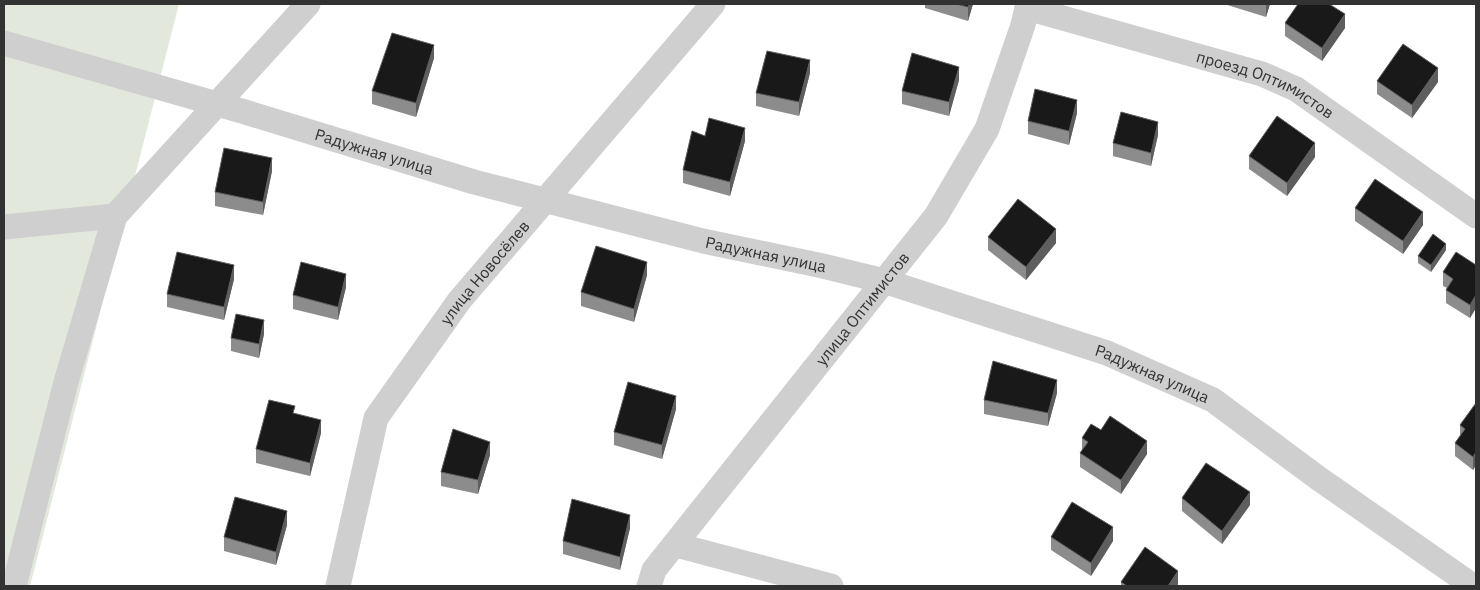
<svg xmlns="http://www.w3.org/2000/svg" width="1480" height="590" font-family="'IBM Plex Sans',sans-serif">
<rect width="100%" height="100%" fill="#fff"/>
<path fill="#e3e8dc" d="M4,4H179L30,586H4Z"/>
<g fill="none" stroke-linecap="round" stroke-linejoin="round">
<g stroke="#cfcfcf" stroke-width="25">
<path id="s1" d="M1027,8L1262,74L1296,89L1476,216"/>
<path id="s2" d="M4,43L245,112L474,182L703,241L823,266L884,281L1107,353L1213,400L1318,478L1473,586"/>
<path d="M4,227L115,216"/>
<path d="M676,545L831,586"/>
<path d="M14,586L66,382L115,216L308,4"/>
<path id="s3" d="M338,586L376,418L459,301L713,4"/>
<path id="s4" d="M649,586L654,570L936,216L987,129L1023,25L1028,4"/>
</g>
</g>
<path fill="#8c8c8c" d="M925,4H973L968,21L925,8Z
M1224,4H1270L1266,17Z
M1285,23L1345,28L1322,61L1285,36Z
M434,58L416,117L372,104V91Z
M810,73L799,116L756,106V93Z
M959,80L949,116L902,104V91Z
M1377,81L1438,82L1412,118L1377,94Z
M1077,113L1069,145L1028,134V121Z
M1158,135L1151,166L1113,156V143Z
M705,136L745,141L730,196L683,183V170Z
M1249,156L1315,157L1287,196L1249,169Z
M272,171L263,215L215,206V192Z
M1355,208L1423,225L1403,254L1355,221Z
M988,237L1056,243L1026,280L988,250Z
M1446,250L1431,272L1418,263V256Z
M1476,265V308L1470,318L1446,303V290L1447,288L1443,286V272Z
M647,275L634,322L581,306V292Z
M234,279L224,320L167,307V294Z
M346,287L338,320L293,309V295Z
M264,334L259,358L231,351V338Z
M1057,393L1048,426L984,414V400Z
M1476,403V465L1473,470L1455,456V443L1460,436V425Z
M676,409L662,459L614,445V432Z
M295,413L321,433L310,476L256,463V449Z
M1101,430L1147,454L1121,494L1080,467V453L1082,451V438Z
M490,455L478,494L441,486V472Z
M1182,498L1250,505L1222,544L1182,511Z
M287,525L276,565L224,551V537Z
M630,528L620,570L563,554V541Z
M1051,537L1113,541L1091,576L1051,550Z
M1121,582L1178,584L1177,586H1121Z"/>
<path fill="#5e5e5e" d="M969,4H973L968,21V7Z
M1266,4H1270L1266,17Z
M1345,14V28L1322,61V48Z
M434,45V58L416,117V103Z
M810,60V73L799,116V102Z
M959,67V80L949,116V102Z
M1438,68V82L1412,118V105Z
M1077,100V113L1069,145V131Z
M1158,122V135L1151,166V153Z
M745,128V141L730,196V182Z
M1315,143V157L1287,196V183Z
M272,158V171L263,215V202Z
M1423,212V225L1403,254V241Z
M1056,229V243L1026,280V267Z
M1446,244V250L1431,272V265Z
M647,262V275L634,322V309Z
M234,265V279L224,320V307Z
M346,274V287L338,320V307Z
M1476,295V308L1470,318V305Z
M264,320V334L259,358V344Z
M1057,380V393L1048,426V413Z
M676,396V409L662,459V445Z
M321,420V433L310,476V463Z
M1147,441V454L1121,494V480Z
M490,442V455L478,494V480Z
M1476,452V465L1473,470V457Z
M1250,492V505L1222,544V531Z
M287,511V525L276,565V552Z
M630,515V528L620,570V557Z
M1113,527V541L1091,576V563Z
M1178,571V584L1177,586H1168Z"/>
<path fill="#191919" stroke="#5e5e5e" d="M956,4H969L968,7Z
M1298,4H1329L1345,14L1322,48L1285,23Z
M392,33L434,45L416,103L372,91Z
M1403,44L1438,68L1412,105L1377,81Z
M767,51L810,60L799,102L756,93Z
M912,53L959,67L949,102L902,91Z
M1035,89L1077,100L1069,131L1028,121Z
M1121,112L1158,122L1151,153L1113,143Z
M1277,116L1315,143L1287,183L1249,156Z
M709,118L745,128L730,182L683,170L692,131L705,136Z
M224,148L272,158L263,202L215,192Z
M1375,179L1423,212L1403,241L1355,208Z
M1018,199L1056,229L1026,267L988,237Z
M1433,234L1446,244L1431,265L1418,256Z
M596,246L647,262L634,309L581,292Z
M177,252L234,265L224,307L167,294Z
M1456,252L1476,265V295L1470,305L1446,290L1453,279L1443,272Z
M301,262L346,274L338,307L293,295Z
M236,314L264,320L259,344L231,338Z
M993,361L1057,380L1048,413L984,400Z
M628,382L676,396L662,445L614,432Z
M269,400L295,406L293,413L321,420L310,463L256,449Z
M1476,403V452L1473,457L1455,443L1465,429L1460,425Z
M1110,416L1147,441L1121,480L1080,453L1088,442L1082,438L1091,424L1101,430Z
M453,429L490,442L478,480L441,472Z
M1206,463L1250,492L1222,531L1182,498Z
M235,497L287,511L276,552L224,537Z
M572,499L630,515L620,557L563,541Z
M1072,502L1113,527L1091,563L1051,537Z
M1145,547L1178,571L1168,586H1127L1121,582Z"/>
<g text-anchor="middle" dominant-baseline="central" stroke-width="5" stroke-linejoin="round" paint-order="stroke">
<g font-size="16" fill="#323232" stroke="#fff">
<text stroke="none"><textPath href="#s1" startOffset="251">проезд Оптимистов</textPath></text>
<text stroke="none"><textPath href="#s2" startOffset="386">Радужная улица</textPath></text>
<text stroke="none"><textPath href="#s2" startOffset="791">Радужная улица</textPath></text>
<text stroke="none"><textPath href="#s3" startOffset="354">улица Новосёлев</textPath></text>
<text stroke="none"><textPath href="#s4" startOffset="351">улица Оптимистов</textPath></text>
<text stroke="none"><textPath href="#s2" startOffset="1196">Радужная улица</textPath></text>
</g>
</g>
<rect width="1480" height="590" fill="none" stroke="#323232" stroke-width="10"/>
</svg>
